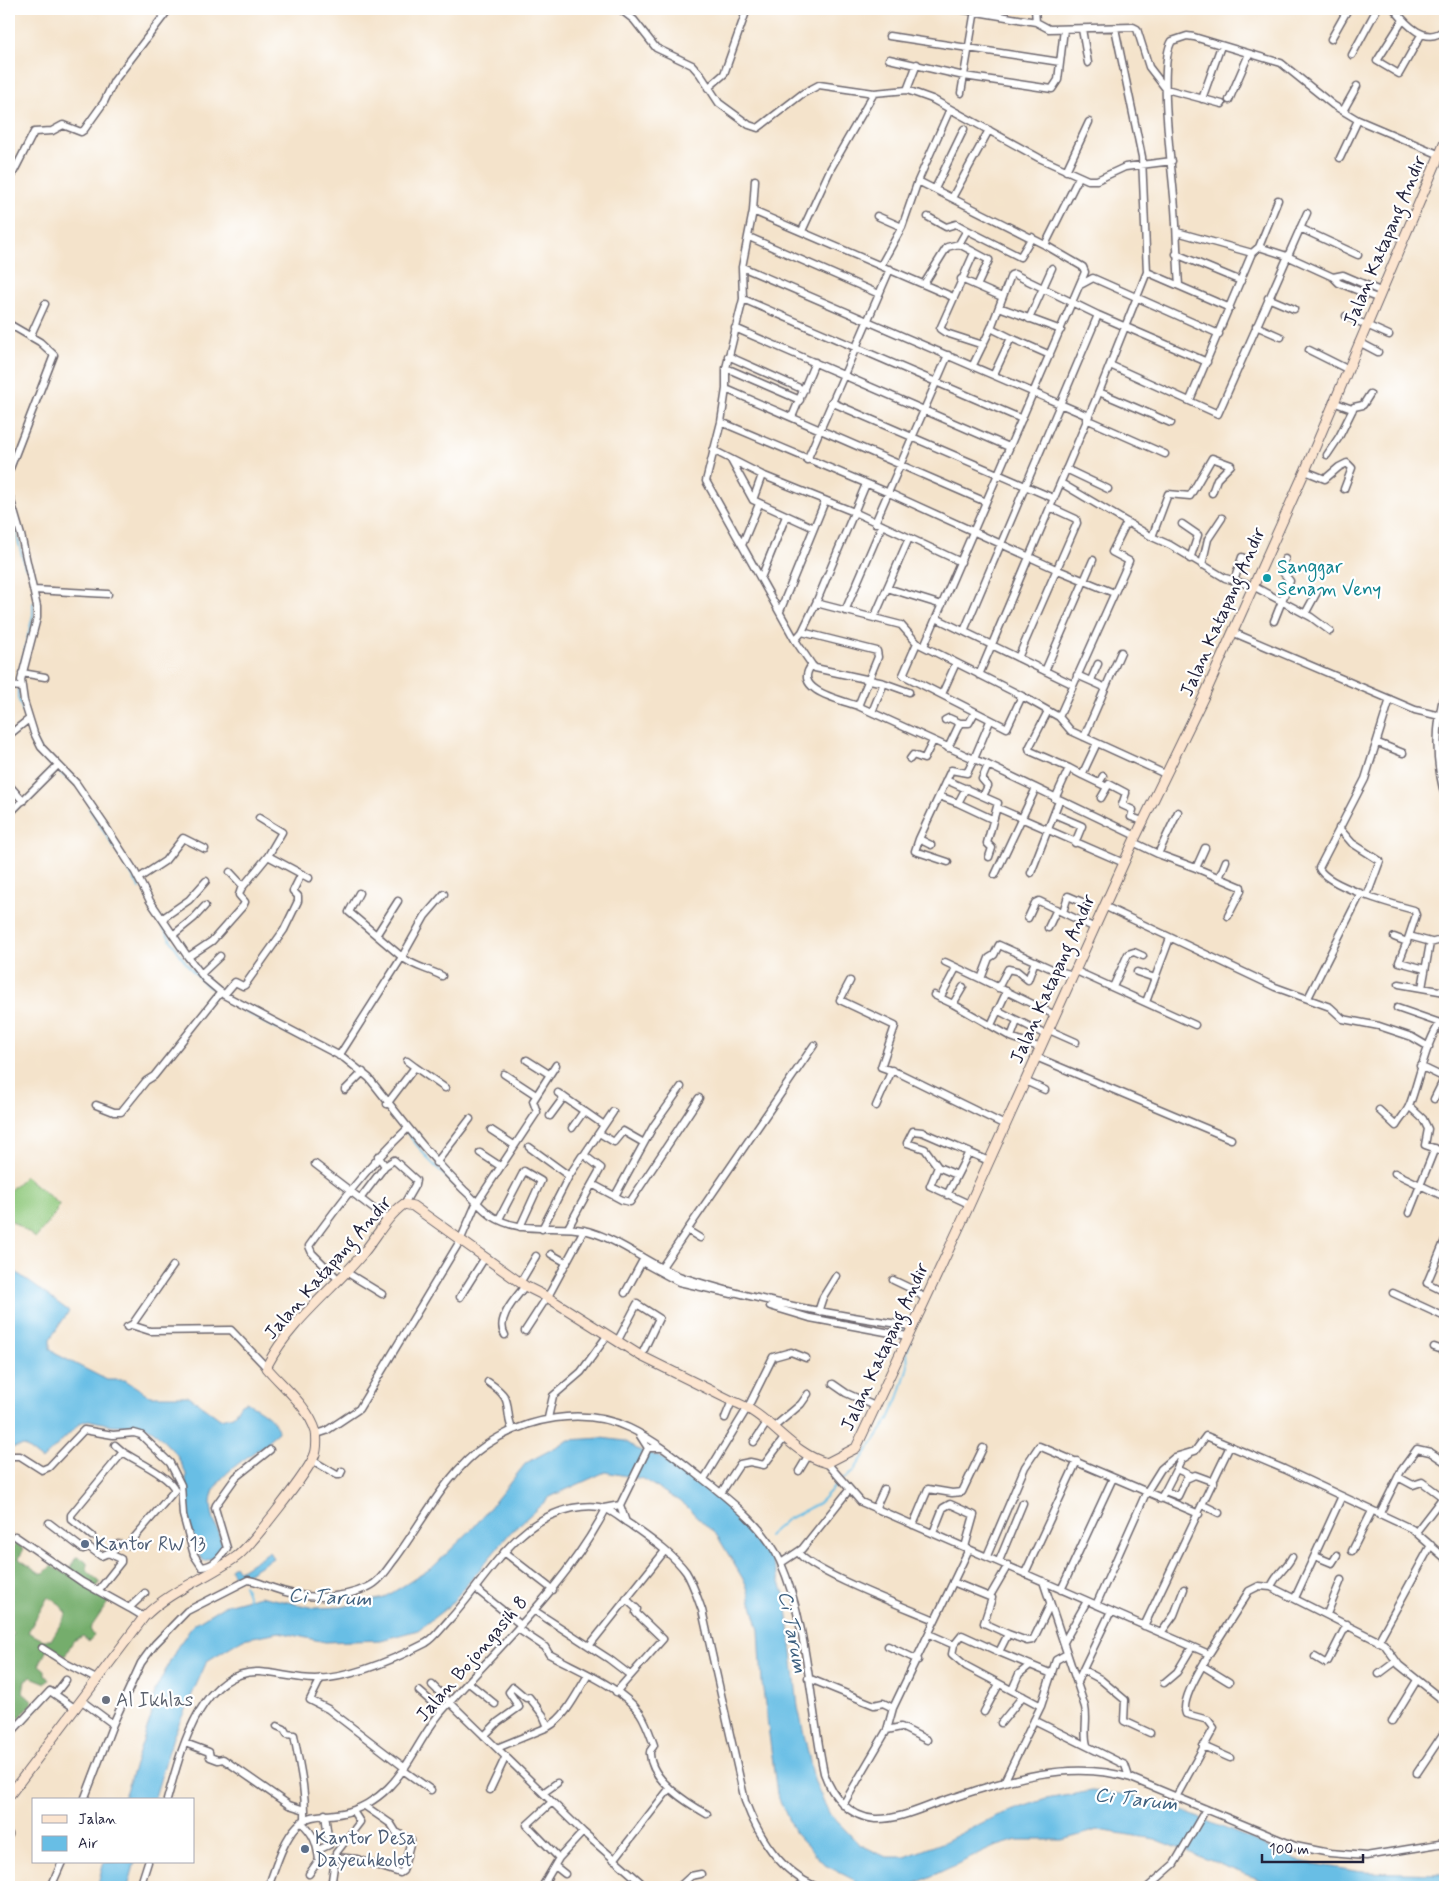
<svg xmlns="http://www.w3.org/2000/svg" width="1454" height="1896" font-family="Mynerve,sans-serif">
<rect width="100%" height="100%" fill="#fff"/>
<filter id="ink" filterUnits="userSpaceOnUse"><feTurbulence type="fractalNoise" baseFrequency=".02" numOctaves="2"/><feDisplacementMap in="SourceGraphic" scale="10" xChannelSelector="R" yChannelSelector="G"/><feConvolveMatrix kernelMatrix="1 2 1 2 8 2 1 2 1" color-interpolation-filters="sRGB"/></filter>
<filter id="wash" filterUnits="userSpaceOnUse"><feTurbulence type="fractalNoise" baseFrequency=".0096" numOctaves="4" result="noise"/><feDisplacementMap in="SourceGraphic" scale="20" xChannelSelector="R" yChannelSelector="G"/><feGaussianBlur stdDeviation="1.12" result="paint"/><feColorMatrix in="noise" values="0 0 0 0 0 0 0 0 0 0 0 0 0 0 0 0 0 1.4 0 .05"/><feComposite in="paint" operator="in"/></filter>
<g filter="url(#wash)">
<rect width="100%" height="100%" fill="#f4e3cb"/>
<path fill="#90c97d" stroke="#59765c" d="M25,1176L59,1204L55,1214L36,1238L9,1219V1191Z"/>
<path fill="#74ad6c" stroke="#4b6854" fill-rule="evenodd" d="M16,1543L23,1549L19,1559L40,1573H44L51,1566L67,1574L76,1557L81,1558L87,1563V1571L100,1582L94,1593L109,1601L90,1629L94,1636L89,1641L83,1636L73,1641L65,1656L49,1646L39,1665L45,1670V1675L49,1680L46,1683L31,1677L25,1681L23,1693L33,1702L15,1723L11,1725L9,1717L16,1705L9,1696V1640L14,1633L9,1630V1555ZM48,1597L57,1602L67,1613L51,1640H43L28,1632Z"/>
<path fill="#68bee5" stroke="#457090" d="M9,1267L69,1311L50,1339V1349L56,1354L107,1380H125L150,1396H189L220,1419L233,1416L241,1404L246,1402C257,1408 277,1418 278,1432L267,1441L269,1445L264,1449L262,1446C245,1460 211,1478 211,1503C211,1516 219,1532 222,1545L215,1557L204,1561L198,1554L186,1513V1474L177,1455L154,1431L145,1426L112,1425L88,1420L80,1423L42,1460L24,1446L9,1448Z
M601,1438L625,1441L637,1449L660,1457L692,1477L743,1522L772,1560L786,1599L798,1707L814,1780L829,1813L859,1844L886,1857H905L942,1843L996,1816L1046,1799L1092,1791L1131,1795L1172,1807L1246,1837L1297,1861L1362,1872L1445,1874V1887H1278L1155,1839L1098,1830L1062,1840H1017L994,1847L908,1887H881L860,1883L825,1865L794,1832L777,1794L762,1682L759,1630L746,1584L718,1537L684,1504L643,1479L605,1472L550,1497L510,1533L449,1606L418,1630L381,1640L325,1642L279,1632L243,1639L207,1661L173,1737L154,1800H123L151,1717L155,1691L178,1646L194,1624L223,1606L260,1596L315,1608L341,1607L384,1598L433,1567L474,1527L526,1463L569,1440Z
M269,1552L273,1558L237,1580L230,1569L235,1565L239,1571Z
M104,1862H135L128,1887H97Z"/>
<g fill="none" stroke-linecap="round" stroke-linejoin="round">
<path stroke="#68bee5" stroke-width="2" d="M9,506L25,567
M18,679L33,615V603
M18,689V698L30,730
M31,734L42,755L53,767
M57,770L72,783
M89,808L140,888
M155,914C170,939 187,970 210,988
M228,1001L263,1022L304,1040
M362,1077L429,1160L474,1204
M507,1226L545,1233H579
M584,1234L608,1241
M792,1309L908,1330
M768,1536L786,1520L819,1503L838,1483L853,1472L889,1419L899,1396L908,1366L907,1352L910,1342
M244,1585L249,1599"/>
</g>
</g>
<g filter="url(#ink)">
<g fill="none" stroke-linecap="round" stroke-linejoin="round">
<g stroke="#6c666d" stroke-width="9">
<path id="street" d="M620,9L634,20L656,48L692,65L700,74L719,103L749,125L758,128L802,94L819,85L874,93L907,90L932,99L1039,158L1088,180H1097L1125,167L1172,161
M959,9L1036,22
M1035,9L1036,22L1049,29L1133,27L1137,29L1149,67L1166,89L1222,104
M1394,9C1406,24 1426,47 1445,29
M1403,20L1377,61L1399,74L1421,35
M1082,29L1088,63
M889,36L1060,62
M1331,39L1348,9
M1352,55L1377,9
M889,59L964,76L1052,89L1058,80L1064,29
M708,88L724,74L747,9
M907,90L917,64
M961,93L975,10
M1202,99L1221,46
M1229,100L1249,54
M950,109L918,181L1045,245L1079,177
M1343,111L1357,86
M1340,158L1358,120
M1066,171L1089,122
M755,180L753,211L742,267L743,299L726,368V389L721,422L706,481L795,640L812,665L815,668L884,683L909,692
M9,181L34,132L52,131L63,125L81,132L84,130L104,102L114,81L169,9
M935,189L964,129
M952,198L989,130
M753,211L953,297
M877,216L902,227
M928,217L946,227L956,224L967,230
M1300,228L1358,255
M802,231L831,168L874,93
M1177,232L1252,253
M749,237L879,294
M959,244L967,230L1020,257L1032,237
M1259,247L1287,256L1333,277L1339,283L1377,298
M974,253L940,329L946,333L983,345
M1176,254L1241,281
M881,265L902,227L918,181
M742,267L1088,416
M1147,272L1230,308
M1333,277L1343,275L1380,291
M961,279L1002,297
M924,284L947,247L959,244L989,260L977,286
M1082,284L1093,278L1219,334
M1179,285C1177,260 1177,234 1175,208C1173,177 1157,63 1172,41L1187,36L1194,37L1281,63L1333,105L1358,120L1445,157
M1268,298L1294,309
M743,299L1022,419
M999,307L1061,330
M1346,316L1389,335
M1029,319L1052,268
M9,324L40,342L54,355L9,471
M1256,326L1281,337
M735,328L1009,447
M991,328L1011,338L994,374
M30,337L45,304
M1011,338L1050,355
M1359,342L1378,352
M1309,350L1347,369
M728,356L804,390
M973,365L991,328L1011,275L1014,274L1098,315L1207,362
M1110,365L1218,414L1307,213
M726,368L800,400
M726,389L986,502
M1099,392L1171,423
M1190,400L1252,253L1259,247L1278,200
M831,402L1053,498
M1333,402L1352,409
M792,417L815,362
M1086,419L1165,454
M721,422L889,493L1058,570L1114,593
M713,450L762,475L854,512L961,562
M1327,455L1339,437L1354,407L1363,405L1370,394
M731,460L753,500L814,528
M807,460L890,269
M1066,469L1108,489
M1305,471L1325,479L1339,467L1347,463L1352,468L1344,489
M1061,483L1152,537
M1212,493L1217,479L1231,465L1212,458L1190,496L1168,494L1152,537L1170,545L1225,578L1253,586L1311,617L1330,631
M9,494L21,535L37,607V618L21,680L24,701L34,733L41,747L76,783L104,824L135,872L150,901L188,957L205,979L224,995L344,1058L369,1078C401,1118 426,1153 464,1190C473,1198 482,1209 492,1216C524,1237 560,1221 594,1233C626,1243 651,1267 682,1277C759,1302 831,1314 911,1326
M753,500L762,475
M875,523L948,355
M1182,524L1198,535L1190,559
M742,545L759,504
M1202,565L1208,539L1222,518
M761,578L786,516
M1234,581L1242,557
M887,588L942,605
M34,590L108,594
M816,603L901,625L917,643L1022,696L1059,717L1071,731L1165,774
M780,611L825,501
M845,611L882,525
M1305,614L1317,592
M874,618L909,538
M936,618L1072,684
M1274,621L1290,581L1281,570L1285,559
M964,631L1098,315
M802,632L877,651L878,657L858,706L974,759L967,773L951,770L939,796
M1232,632L1415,710L1440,716
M795,640L802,632L816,603L866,484
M917,643L903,675L1007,728L1022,696
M924,646L1085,272L1083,267L1045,245
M1018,658L1077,523L1076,519L1050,507
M812,665C791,690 841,700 858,706
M1045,671L1093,560
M22,673L45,677
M979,675L1099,392L1147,272L1142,157L1115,28
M1077,675L1104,687
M1091,680L1098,664
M9,686L22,687
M1445,691C1435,726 1435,761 1445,796
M942,694L956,663
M1390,699L1365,779L1319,868C1326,886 1395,905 1414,910L1416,915L1409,936
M1048,711L1029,748L1030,751L1069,768
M872,712L884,683
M1059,717L1129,561L1112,552L1127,522
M945,720L949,718L960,723
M9,735L29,719
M1084,737L1121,652
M1378,743L1403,753
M948,748L960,723H969L975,712
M910,759L913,755L924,759L933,741
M988,765L1136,836
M1082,775L1107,787
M946,780L998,803L987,843L992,848L989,857
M1099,783L1103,776
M9,785L23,801
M983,796L988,786L982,779L988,765L974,759L990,721
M1101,798L1109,784L1126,793L1122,805L1133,810L1131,817L1143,821
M1055,799L1069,768L1082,775L1097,743
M958,803L992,819
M998,808L1124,863
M9,814L58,765
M1054,814L1082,826L1075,843
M259,818L282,832L268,856
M1339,828L1352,843L1380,861L1367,896
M919,839L915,851L948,862
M1133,842L1158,854L1196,868L1205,848
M931,845L919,839L939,796L958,803L966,788
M1158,854L1178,812
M1196,868L1241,887V891L1228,916
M230,872L243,886
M1031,873L1059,801
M995,875L1036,788
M139,878L165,861L183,838L205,849
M1219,878L1226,861
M1104,906L1275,987L1330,1007L1343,1019L1379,1026L1412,1037L1429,1047
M1063,912L1068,896L1082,902
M163,918L189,900L206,881
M1028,918L1035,903L1039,901L1095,928
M1048,928L1057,909
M377,934L398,901
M173,935L194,918L205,906
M1394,937L1407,942
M1445,939L1430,943L1422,988L1445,992
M188,957L212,941L243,906L245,902L239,895L241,889L268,856L309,878
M945,962L981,979L989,958L994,955L999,945L1052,969L1073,975
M1425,969L1399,962L1409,936L1431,942
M1076,971L1195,1025
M1137,972L1155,978L1146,1002
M201,974L220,956
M442,976C429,969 414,967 402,957L425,916L444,894
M1155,978L1170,938
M981,979L1055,1015
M850,981L840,1000L895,1026L881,1067L901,1074L1005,1125
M1399,984L1422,988
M963,987L953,1004L1011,1037L1041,1048
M1113,987L1128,954L1134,952L1143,956
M998,988L1008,969L1017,971L1028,980L1035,961
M224,995L235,982L243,986L245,985L284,930L298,901V896L293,891L301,875
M934,995L953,1004
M940,998L956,968
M1308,998L1361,893
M1397,1008L1440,1023
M997,1010L1046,1035
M991,1025L1007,991
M1049,1030L1076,1042
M1011,1037L1017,1021
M339,1056L402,957L349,912L359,893
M1036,1057L1231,1139
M527,1060L549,1074
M407,1061L415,1067
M1420,1066L1445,1078
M504,1074L536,1095
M1025,1081L1045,1090
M345,1090L363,1072
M558,1093L604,1125
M1434,1099L1445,1077
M387,1104L415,1067L445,1088
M96,1105L114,1112H121L146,1081L154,1076L221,992
M876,1106L892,1070
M1409,1106L1423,1119L1428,1129L1425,1145L1445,1152
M1379,1110L1396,1126C1400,1119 1406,1113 1409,1106C1417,1089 1429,1026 1445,1020
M550,1116L564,1097
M572,1128L584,1111
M491,1130L514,1145
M599,1133L614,1142L623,1131L644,1143
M529,1147L569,1176
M480,1153L500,1166
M584,1155L613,1112
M378,1156L385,1166L394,1160L416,1180L415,1185L404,1204
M436,1163L470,1119
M315,1164L388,1220
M938,1167L930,1186L969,1204
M1395,1173L1445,1197
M957,1175L938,1167L925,1149L907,1143L913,1131L922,1132L989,1161
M947,1195L969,1152
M615,1196L654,1125L681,1087
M360,1199L385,1166
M1409,1213L1435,1148
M499,1219L524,1171L541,1181L520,1227
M568,1228L592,1184L622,1200L630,1202L699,1098
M542,1229L569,1176L582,1156L584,1155L601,1168L592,1184
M687,1230L700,1238
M1445,1240L1427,1283L1445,1292
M551,1254L567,1263
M642,1262L679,1282L732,1294
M662,1267L814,1045
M346,1272L382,1294
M338,1279L312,1253L309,1246C339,1204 369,1165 407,1129
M893,1280L916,1291L925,1299
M520,1283L536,1256
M625,1293L643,1260
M1393,1293L1445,1317
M460,1297L484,1259
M770,1306L810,1318L907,1336
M818,1312L823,1297L836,1276
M132,1325L173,1266
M127,1327L131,1325L150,1331L231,1330L267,1368
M525,1331L551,1291L584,1230
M505,1335C495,1319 516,1298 525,1286
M617,1342L637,1304L659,1318L641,1356
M1434,1347L1445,1351
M488,1382C516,1401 503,1404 512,1430
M833,1384L846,1393L875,1406
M548,1418L553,1396L581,1372L607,1336
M725,1418L732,1401
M774,1427L801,1404L808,1394
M317,1434L326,1431L359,1409L460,1241L476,1204L537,1112L533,1101L556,1065
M639,1434L648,1448H662
M754,1442L768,1421
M9,1456H20L42,1470L49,1467L84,1430L113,1435L134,1433L141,1435L170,1463L181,1485L183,1515L194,1555L202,1567C214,1566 220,1558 227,1548L215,1508L216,1505L236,1477L270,1450
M312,1460L337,1475H340L342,1471
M827,1463L861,1502L1209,1654L1249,1591L1259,1586L1271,1587L1384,1644L1399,1665L1445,1702
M1176,1469L1192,1476
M799,1471L808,1456
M1398,1477L1413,1485L1422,1482L1445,1499
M704,1479L748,1407L773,1357L791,1352L806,1358
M1165,1491L1181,1460L1189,1455
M721,1493L740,1464L750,1462L764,1465L785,1437
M1160,1499L1165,1491L1178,1496L1186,1479L1195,1475L1214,1482
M620,1505L648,1448
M620,1505L626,1522
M1203,1505L1219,1513
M604,1508L620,1505
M875,1509L884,1489
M1379,1515L1401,1471L1417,1449L1430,1452L1445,1462
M49,1523L83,1549L89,1547L101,1556L108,1553L121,1559V1562L98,1591
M913,1525L928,1489L952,1493L962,1492L983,1448
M1416,1532L1443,1497
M933,1533L943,1508L950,1504L974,1515L965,1547
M15,1536L82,1582L129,1608
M92,1536L71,1519V1515L123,1452L115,1445
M1352,1551L1372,1511
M504,1552L553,1590
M798,1552C809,1571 910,1609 935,1620
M111,1553L118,1544L128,1545L175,1490C170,1476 136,1461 123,1452
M987,1556L1025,1467L1039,1446L1199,1514
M1315,1556L1332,1563L1337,1555
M999,1561L1023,1503
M781,1563L802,1549L849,1490
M1025,1573L1077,1461
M1043,1581L1085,1707C1088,1720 1083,1732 1087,1745
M953,1582L992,1598L984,1623L1008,1634
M1271,1587C1276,1574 1286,1569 1292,1557
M476,1589L521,1625
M1061,1590L1113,1478
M990,1596L1008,1565
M1295,1598L1342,1496
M1050,1605L1033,1640L1027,1641L1008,1634L999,1652L1052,1674
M1096,1605L1146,1493L1161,1469L1175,1457L1195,1451L1206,1436L1284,1469L1412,1529L1445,1558
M535,1611L609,1659L630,1675
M1327,1614L1341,1580
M144,1617L129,1608L145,1593
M1144,1626L1230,1446
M518,1629L545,1647L549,1654C578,1670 620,1686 640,1713C646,1722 650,1734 654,1745C653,1749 649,1749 650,1754C651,1780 687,1803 707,1814
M1161,1633L1174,1615L1184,1589
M929,1634L954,1645
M1064,1642L1087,1601
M1378,1642L1431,1545
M589,1646L664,1552
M888,1646L918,1660
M42,1648L67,1664L98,1680
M999,1652L962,1635L954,1645L952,1654L966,1666L1041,1706
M1315,1657L1325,1663L1328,1661L1347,1624
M1203,1666L1229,1682
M1083,1670L1100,1679L1125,1700L1124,1721L1150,1733
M1379,1674L1395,1662
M321,1678L310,1700L328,1709L405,1768
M808,1678L874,1705L883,1703L893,1708
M1077,1682L1111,1611
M469,1683L495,1704
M1164,1683L1177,1672L1192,1647
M432,1685L583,1832L646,1887
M1012,1690L1019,1674L1030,1665
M419,1691L442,1711
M616,1692L663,1639L636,1613L637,1609L626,1599
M56,1693L66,1680
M1439,1697L1445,1688
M82,1701L113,1724
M984,1712L999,1684
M1034,1720L1125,1765L1129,1777
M1392,1721L1417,1680
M1001,1723L1023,1696
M277,1726L284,1729L287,1734L294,1735C299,1763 306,1790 305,1819
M887,1730L901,1727L927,1740
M9,1735L50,1691L76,1709
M484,1736L498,1722L519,1707L509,1692L513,1687L526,1698L529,1697L543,1715L548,1727C566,1717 577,1693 588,1675
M185,1743L209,1752L210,1757L218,1760L223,1759L289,1805L305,1810
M1203,1746L1230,1758
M497,1748L548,1727
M403,1770L431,1790
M1417,1773L1445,1731
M1005,1780L1041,1706L1056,1660L1067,1654
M490,1790L506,1756
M543,1793L557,1783
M1176,1797L1214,1728L1208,1720L1186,1714C1180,1700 1202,1667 1209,1654
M84,1800L113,1724L141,1663L155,1644L187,1611L248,1580C257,1581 264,1585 273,1588C303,1599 338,1601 368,1587C380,1582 387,1569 395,1559C422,1523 447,1471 486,1445C526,1418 583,1406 629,1428C659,1442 686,1466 712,1486C737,1506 767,1531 780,1561C808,1624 810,1706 824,1773C832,1796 849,1817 875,1819C896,1820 918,1810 937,1803C999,1783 1065,1758 1131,1778L1295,1846L1330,1853L1366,1856L1445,1843
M167,1800C180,1755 199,1670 259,1672C277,1673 297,1679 315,1679C351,1678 395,1659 426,1643C435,1638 442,1627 450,1619C487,1579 514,1520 573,1508C584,1506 596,1505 606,1509C615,1513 623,1520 631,1525C649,1538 673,1554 686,1572C693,1583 697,1597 702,1610L745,1801C758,1836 781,1873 817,1887
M843,1805L887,1730L893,1708L969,1549
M301,1822C314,1834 317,1844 319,1860L309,1874
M9,1834V1835
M318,1850L329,1845L325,1814
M335,1857L357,1859L400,1873L403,1871L411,1840L396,1832L391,1824L365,1806
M559,1858L583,1832
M614,1860L669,1789
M555,1866L565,1874
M51,1887L62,1862
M140,1887L148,1862
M268,1887C276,1867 282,1842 297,1826C311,1812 325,1817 343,1813C359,1810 376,1800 388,1788C411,1765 421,1735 442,1711C500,1645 565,1587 606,1509
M331,1887L336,1853L360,1822L353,1811
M542,1887L559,1858L527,1825L552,1802
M679,1887L691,1876L701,1874
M1148,1887L1174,1864L1206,1809"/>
</g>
<g stroke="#6c666d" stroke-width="11">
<path id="secondary" d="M9,1796L144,1617C170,1590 206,1579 236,1557C250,1547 310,1470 315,1454C317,1449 317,1437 316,1432C308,1406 284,1388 267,1368L268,1364C290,1322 330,1292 360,1257C375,1240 386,1217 404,1204L413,1206L525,1286L547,1297L641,1356L732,1401C770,1414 789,1453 827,1463L856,1448L963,1219L1136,836L1206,692L1305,471L1445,142"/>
</g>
<use href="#street" stroke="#fff" stroke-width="6"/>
<use href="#secondary" stroke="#fce5d0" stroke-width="9"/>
</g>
</g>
<circle fill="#0f9aa8" stroke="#fff" stroke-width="2" cx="1267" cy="578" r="5"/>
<g fill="#5c6f8a" stroke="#fff" stroke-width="2">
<circle cx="85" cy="1544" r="5"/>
<circle cx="305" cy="1849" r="5"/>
</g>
<circle fill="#6b7280" stroke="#fff" stroke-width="2" cx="106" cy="1700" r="5"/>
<g text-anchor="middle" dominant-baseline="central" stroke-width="4.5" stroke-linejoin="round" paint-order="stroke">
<g font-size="19" fill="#22223b" stroke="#fff">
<text transform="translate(1385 241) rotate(-67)">Jalan Katapang Andir</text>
<text transform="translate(1223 612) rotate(-66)">Jalan Katapang Andir</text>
<text transform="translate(1053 979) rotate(-66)">Jalan Katapang Andir</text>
<text transform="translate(328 1268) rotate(-49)">Jalan Katapang Andir</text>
<text transform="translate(885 1347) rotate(-65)">Jalan Katapang Andir</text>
<text transform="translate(472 1659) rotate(-49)">Jalan Bojongasih 8</text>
</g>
<g font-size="19" fill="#0d838f" stroke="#fff" text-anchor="start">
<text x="1277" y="567">Sanggar<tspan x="1277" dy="22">Senam Veny</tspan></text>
</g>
<g font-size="19" fill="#4e5e75" stroke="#fff" text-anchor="start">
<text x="95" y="1544">Kantor RW 13</text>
<text x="315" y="1838">Kantor Desa<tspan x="315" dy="22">Dayeuhkolot</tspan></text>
</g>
<g font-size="19" fill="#5b616d" stroke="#fff" text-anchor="start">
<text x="116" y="1700">Al Ikhlas</text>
</g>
<g font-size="20" font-style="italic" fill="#3e607f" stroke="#fff">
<text transform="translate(330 1598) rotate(3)">Ci Tarum</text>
<text transform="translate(792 1632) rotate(79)">Ci Tarum</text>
<text transform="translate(1136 1800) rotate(7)">Ci Tarum</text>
</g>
</g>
<rect width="1454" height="1896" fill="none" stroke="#fff" stroke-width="30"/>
<rect x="32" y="1798" width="162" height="65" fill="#ffffff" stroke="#a7a7b1"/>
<rect x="42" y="1815" width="25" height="8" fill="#fce5d0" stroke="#a7a7b1"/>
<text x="78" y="1824" font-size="15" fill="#22223b">Jalan</text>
<rect x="42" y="1836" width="25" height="15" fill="#68bee5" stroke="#a7a7b1"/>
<text x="78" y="1848" font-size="15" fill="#22223b">Air</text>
<path d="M1262 1854v8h101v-8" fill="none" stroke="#22223b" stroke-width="2.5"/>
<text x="1269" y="1854" font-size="15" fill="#22223b" stroke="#ffffff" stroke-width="4" paint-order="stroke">100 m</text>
</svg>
